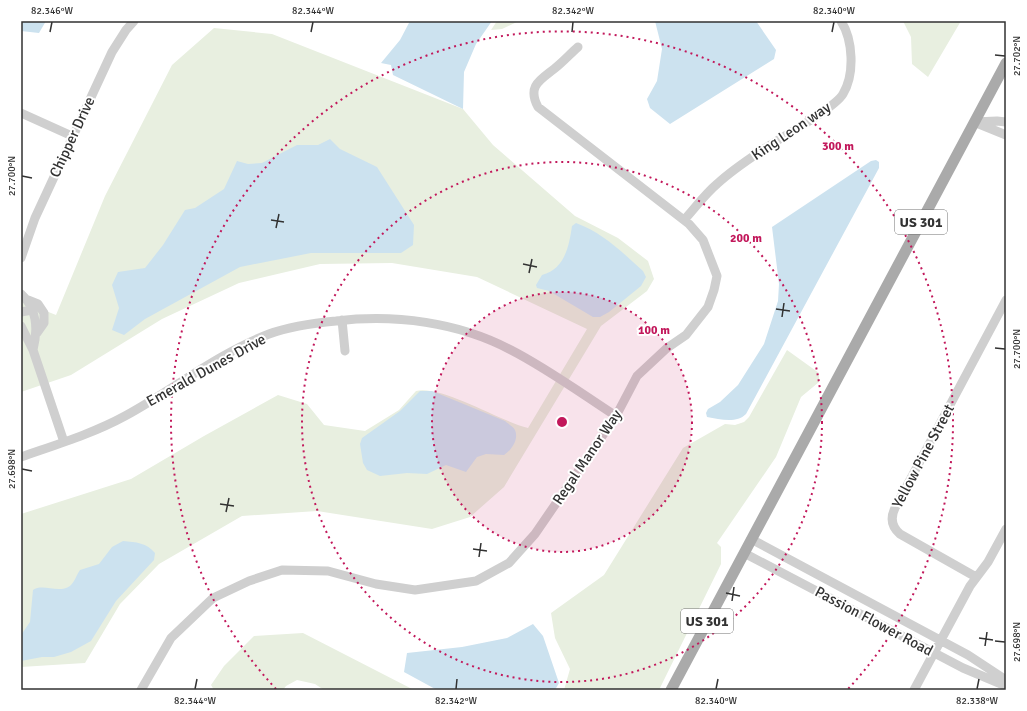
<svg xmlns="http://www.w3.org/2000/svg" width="1027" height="711" font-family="Signika,sans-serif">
<rect width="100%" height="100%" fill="#fff"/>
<path fill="#e8efe0" d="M497,21H519L502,29L491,30Z
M903,21H961L928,77L912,64L911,37Z
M214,28L272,34L463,109L493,145L575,216L618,238L648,261L654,279L647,291L601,326L504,487L470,517L432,529L317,511L242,516L159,564L120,604L85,663L21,667V514L131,479L204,436L278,395L307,404L324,425L365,431L399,410L416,391C442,385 499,421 528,428L587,329L477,277L392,263L320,264L239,283L162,319L71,375L21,392V301L56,315L105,196L172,65Z
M787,350L819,373V382L801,397L776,457L717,543L721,547V564L659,690H564L570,669L555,638L551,613L604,575L683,448L725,424L735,425L744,422L749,417Z
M303,633L414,690H324L315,684L297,680L286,686L283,690H214L211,685L224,666L254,636Z"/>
<path fill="#cce2ef" d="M21,21H46L39,33L21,31Z
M410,21H492L476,44L464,72L463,109L393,75L391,65L381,63L400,40Z
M655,21H756L776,50L774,59L670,124L650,108L647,99L657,81L662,49Z
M330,139L340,149L377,167L414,225L413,245L401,253H311L240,267L145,319L124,335L112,330L119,308L112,285L118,272L145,268L163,245L185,210L195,208L224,189L237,161L248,164L262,163L297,145H318Z
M876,160L879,162V168L746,414C736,424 720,419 707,417L706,413L708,409L720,402L738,385L764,344L778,301L779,284L772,227L871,161Z
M576,223C603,233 622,252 643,271L646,277L641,286L609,312L600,317H593L549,291L537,288L536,285L542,275C565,269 569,246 572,226Z
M420,391H432L505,421C508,424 513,426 515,430C519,439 512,450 504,455L486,454L477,457L466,472L446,465L427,474L407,473L380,476L367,470L363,463L360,444L362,438L400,411Z
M123,541C136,542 147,543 155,553L154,560L116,601L91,641L71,652L54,657H42L21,661V635L30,622L33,590C43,583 58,594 70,586C74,583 77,574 80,570L99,564L112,547Z
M533,624L543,636L559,683L555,690H437L404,672L407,653L462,647L507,638Z"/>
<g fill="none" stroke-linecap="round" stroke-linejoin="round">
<path stroke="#cfcfcf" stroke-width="9" d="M21,113L72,136
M1006,122L997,121L974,122L1006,135
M684,220C695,208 705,194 717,184C730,172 746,161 761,151C778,139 834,109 843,94C855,74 853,40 841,21
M21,258L35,218L112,52L126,30L134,21
M21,294C37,308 38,330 33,350
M28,300L38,304L44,313V323L37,333
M21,312L32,310
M342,320L345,351
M21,326L33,350L64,442
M21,457C55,445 92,434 125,416C173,390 217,354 269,334C291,326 314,323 336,321C395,314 458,322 511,350C548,369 582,394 616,416
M751,539L968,655L1006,680
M744,553L963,668L1006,686
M976,577L900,534C892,527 890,518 895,508L1006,300
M141,690L171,638L213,598L249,581L282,570L328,571L376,584L415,590L476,581L509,563L535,534L616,416L637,376L667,348L686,335L708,307L714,290L717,276L703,240L689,224L538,107C527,86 540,80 554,69C563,62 570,54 578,47
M914,690L970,586L988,562L1006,529"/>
<path stroke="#aaa" stroke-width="11" d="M671,690L1006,63"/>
</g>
<path fill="none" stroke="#323232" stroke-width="1.5" d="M50,32L52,22M311,32L313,22M572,32L573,22M832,32L834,22M995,55L1005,56M22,176L32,178M271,220L284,222M276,228L279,214M523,264L537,267M529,273L532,259M776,309L790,311M782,317L784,303M995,348L1005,349M22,469L32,471M220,504L234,506M226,512L229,498M473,549L487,551M479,557L481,543M726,593L740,596M732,601L734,587M979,638L993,640M995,641L1005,642M985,646L987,632M195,689L197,679M456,689L457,679M716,689L718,679M977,689L979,679"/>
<circle cx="562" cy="422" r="130" fill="#c2185b" fill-opacity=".12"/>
<g fill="none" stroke="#c2185b" stroke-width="2" stroke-dasharray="2 4">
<circle cx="562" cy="422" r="130"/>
<circle cx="562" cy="422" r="260"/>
<path d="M276 689A391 391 0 1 1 848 689"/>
</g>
<g text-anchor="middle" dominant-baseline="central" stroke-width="4" stroke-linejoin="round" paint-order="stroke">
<g fill="#fff" stroke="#707070" stroke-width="1">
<rect x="895" y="210" width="52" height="24" rx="3"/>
<rect x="681" y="609" width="52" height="24" rx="3"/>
</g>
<g font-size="14" font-weight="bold" fill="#323232">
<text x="921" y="222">US 301</text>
<text x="707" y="621">US 301</text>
</g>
<g font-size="15" fill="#323232" stroke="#fff">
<text transform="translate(791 131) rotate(-34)">King Leon way</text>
<text transform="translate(72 137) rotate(-65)">Chipper Drive</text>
<text transform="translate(206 370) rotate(-29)">Emerald Dunes Drive</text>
<text transform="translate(923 456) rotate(-62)">Yellow Pine Street</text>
<text transform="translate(587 457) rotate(-56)">Regal Manor Way</text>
<text transform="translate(874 621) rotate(28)">Passion Flower Road</text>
</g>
</g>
<circle cx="562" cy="422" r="6" fill="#c2185b" stroke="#fff" stroke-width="2"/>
<g font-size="12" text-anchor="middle" font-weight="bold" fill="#c2185b" stroke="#fff" stroke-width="4" stroke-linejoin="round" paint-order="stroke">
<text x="838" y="150">300 m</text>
<text x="746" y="242">200 m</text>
<text x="654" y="334">100 m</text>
</g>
<rect width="1027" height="711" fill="none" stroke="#ffffff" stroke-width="44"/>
<rect x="22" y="22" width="983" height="667" fill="none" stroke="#323232" stroke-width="1.5"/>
<g font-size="10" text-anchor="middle" fill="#323232">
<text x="52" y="14">82.346°W</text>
<text x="313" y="14">82.344°W</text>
<text x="573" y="14">82.342°W</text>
<text x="834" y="14">82.340°W</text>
<text transform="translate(1016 56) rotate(-90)" y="4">27.702°N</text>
<text transform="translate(11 176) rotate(-90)" y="4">27.700°N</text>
<text transform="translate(1016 349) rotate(-90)" y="4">27.700°N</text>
<text transform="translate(11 469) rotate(-90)" y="4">27.698°N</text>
<text transform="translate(1016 642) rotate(-90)" y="4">27.698°N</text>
<text x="195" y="704">82.344°W</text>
<text x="456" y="704">82.342°W</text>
<text x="716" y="704">82.340°W</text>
<text x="977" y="704">82.338°W</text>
</g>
</svg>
